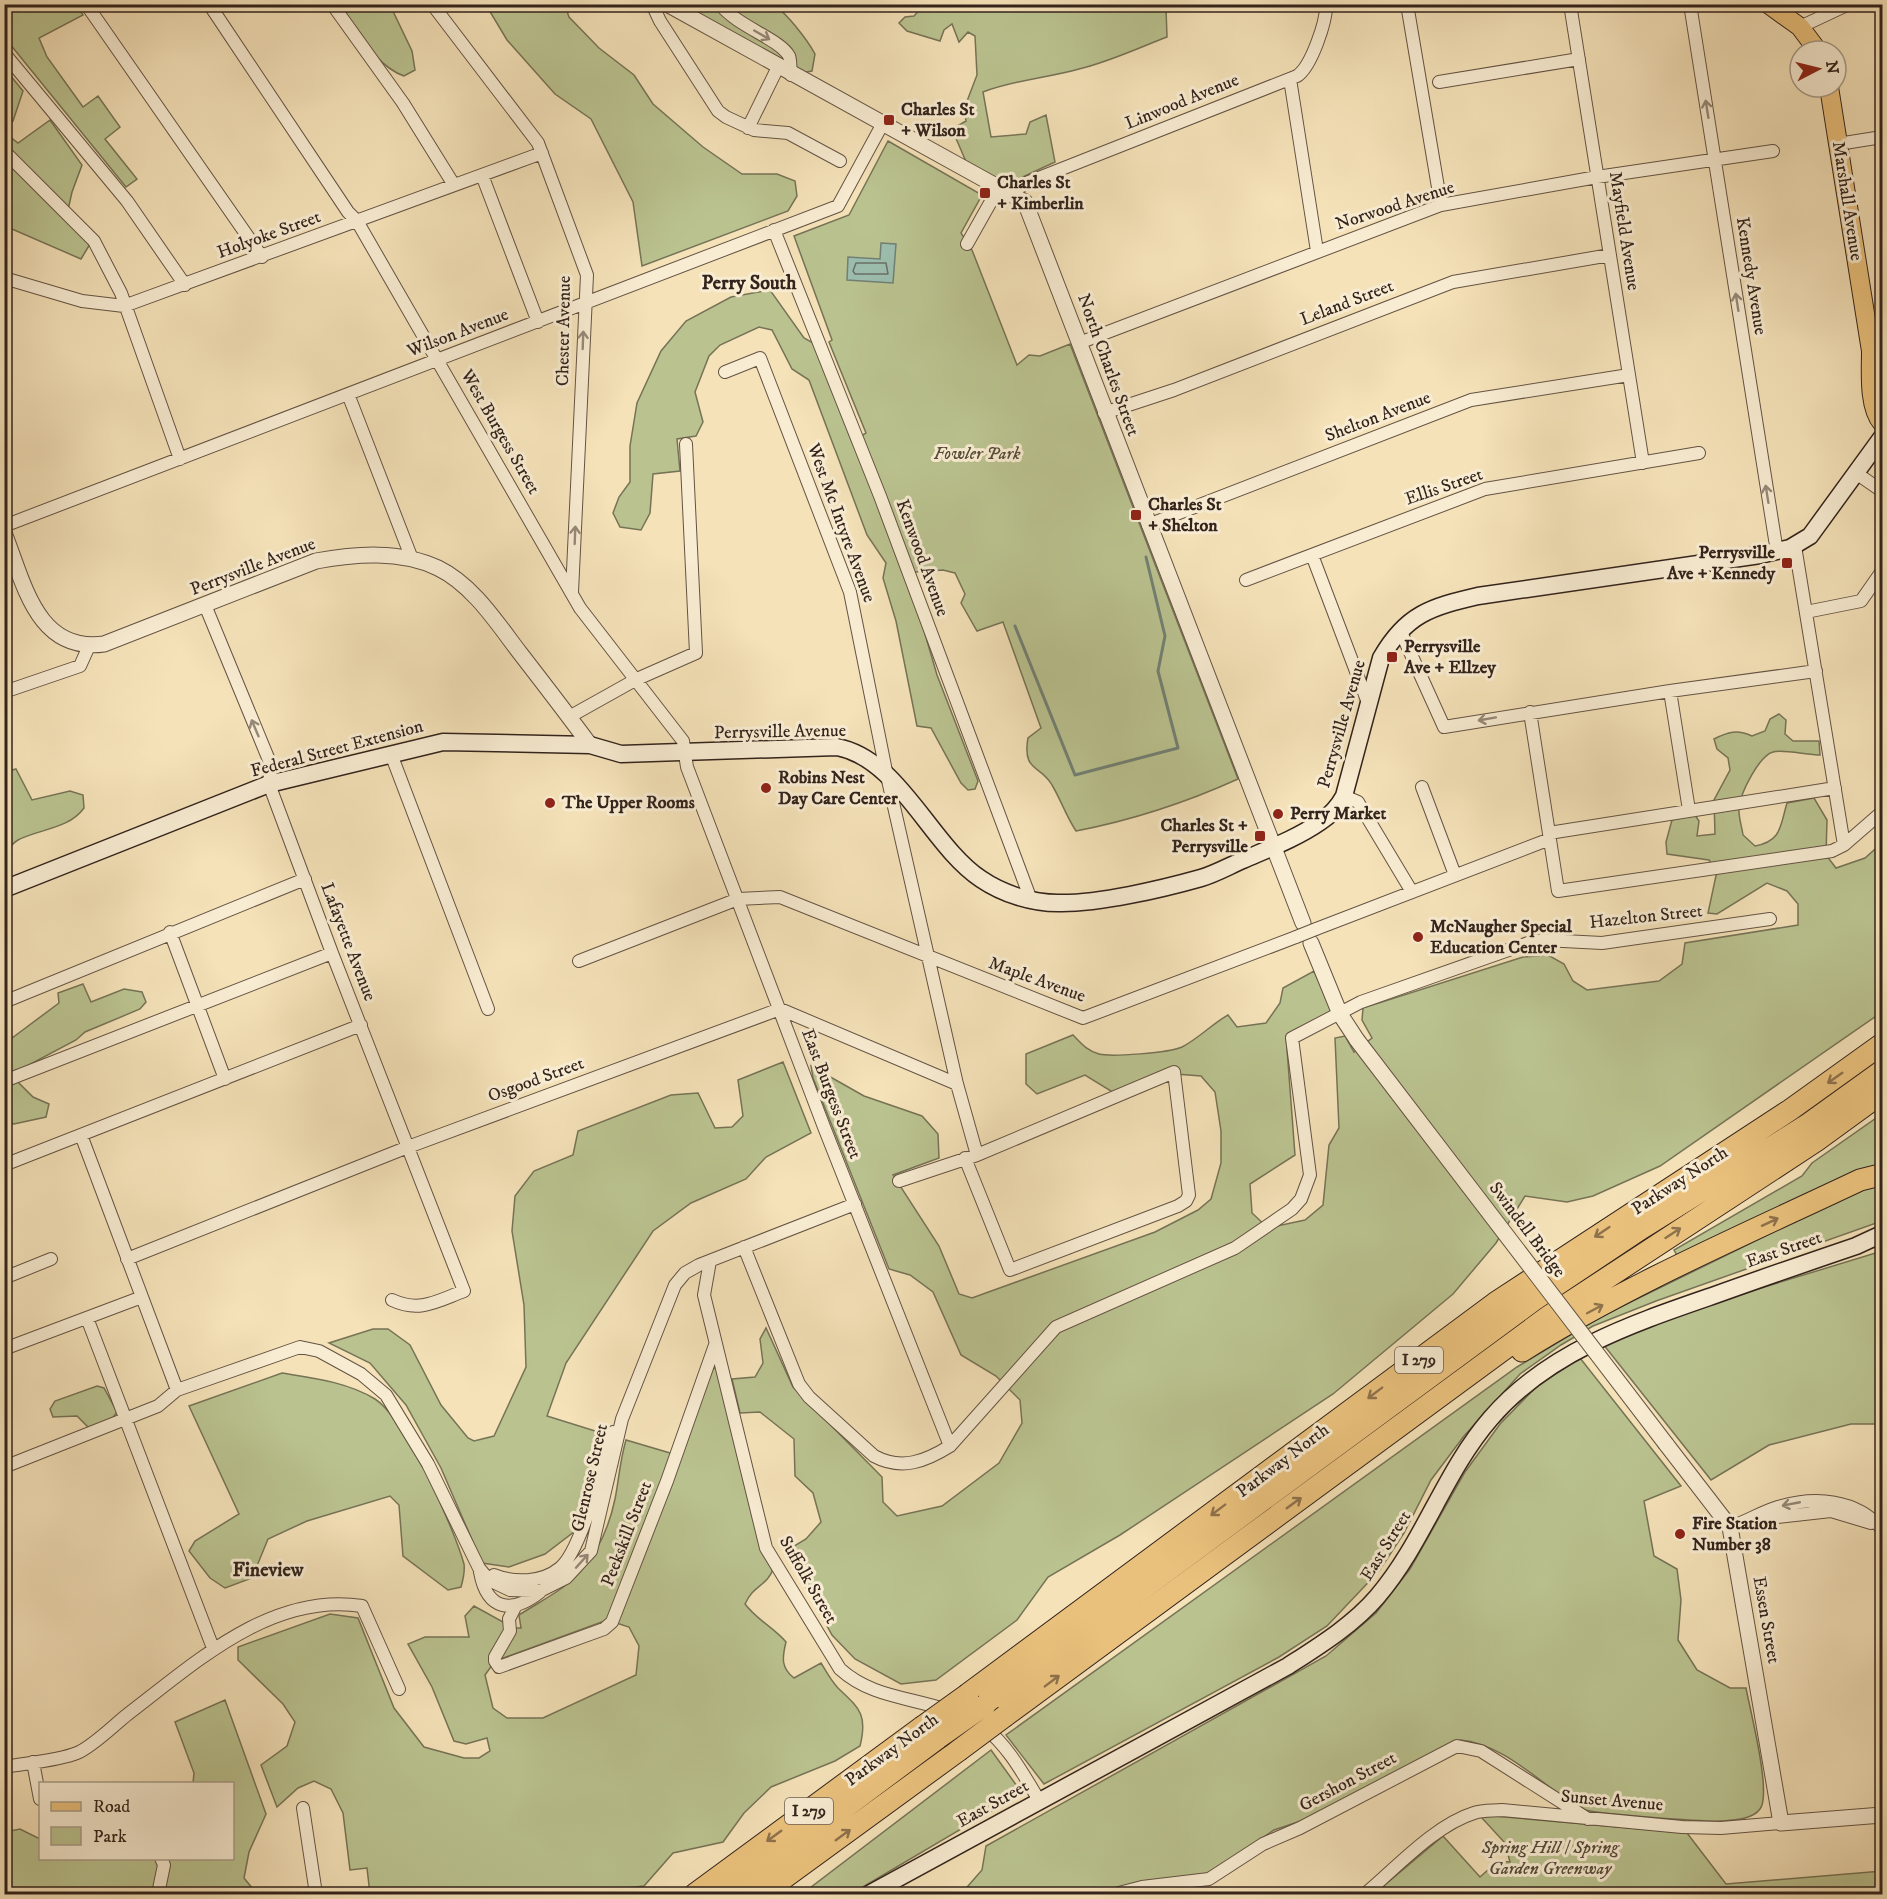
<svg xmlns="http://www.w3.org/2000/svg" width="1887" height="1899" font-family="'IM FELL DW Pica',serif">
<rect width="100%" height="100%" fill="#f5e2b9"/>
<filter id="stains"><feTurbulence type="fractalNoise" baseFrequency=".00333" numOctaves="4"/><feColorMatrix values="0 0 0 0 .2 0 0 0 0 .09 0 0 0 0 .02 0 0 0 .5 -.17"/></filter>
<radialGradient id="worn" r=".72"><stop offset=".6" stop-color="#630" stop-opacity="0"/><stop offset="1" stop-color="#630" stop-opacity=".3"/></radialGradient>
<path fill="#bac390" stroke="#767356" stroke-width="1.5" fill-rule="evenodd" d="M770,4C783,7 808,41 815,54L812,71L801,73L675,5Z
M4,5H76L83,15L39,38L47,57L83,107L98,96L120,127L105,139L137,179L126,187L5,38Z
M338,5H390L412,51L415,70L404,76C375,66 356,28 338,5Z
M486,5H565L569,17L599,48L634,75L653,104L703,147L742,174H777L795,181L797,196L788,211L642,266L633,202L591,119L555,94L507,40Z
M924,5H1170L1166,8L1167,37C1138,48 1109,62 1079,69C1047,78 1014,80 983,92L991,137L1026,134L1030,122L1046,115L1055,162L1016,180L995,179L967,164L952,129L966,121L964,109L977,75L975,36L968,32L959,42L952,24L944,30L940,41L907,31L899,23L905,17L914,16Z
M5,69L23,91L13,121L5,127Z
M50,120L82,165L72,192L66,219L90,244L81,259L5,226L4,132L18,143Z
M888,141L982,195L961,233L972,250L1017,365L1029,355L1040,356L1070,344L1238,779C1185,803 1133,820 1076,831C1066,816 1061,800 1052,785C1041,765 1022,772 1028,738L1041,728L1003,622L977,631L961,603L965,594L955,573L943,570L915,572L909,579L937,675L978,781L975,789L968,790L961,783L931,728L917,726L896,621L883,578L886,563L867,535L809,380L792,369L772,330L759,327L720,345L709,356L695,392L703,422L696,436L677,439L680,471L653,474L650,513L641,530L620,527L613,513L619,497L630,482V446L637,403L661,351L686,321L731,297L770,290L804,338L815,344L852,442L866,433L829,342L832,340L794,236L849,215Z
M1779,714L1786,720L1785,734L1793,741H1819L1820,755C1808,755 1781,749 1773,752C1759,756 1741,792 1739,807C1738,816 1742,827 1743,835L1755,846C1782,841 1780,826 1787,803L1814,798L1827,820L1826,855L1836,868L1865,858L1882,843V1012L1660,1166L1593,1196L1567,1202L1525,1196L1496,1243L1453,1294L1333,1394L1120,1535L1048,1577L1017,1620L936,1680L901,1684L855,1659L832,1635L786,1551L806,1539L821,1522L813,1493L795,1476L794,1439L760,1412L740,1413L732,1379L755,1377L763,1363L760,1339L766,1328L793,1387L882,1477L883,1502L897,1516L942,1506L999,1463L1022,1423L1020,1400L996,1376L961,1355L933,1292L910,1275L889,1269L813,1078L811,1066L864,1096L922,1116L938,1134L939,1158L893,1175L939,1246L959,1294L972,1298L1155,1232L1198,1210L1211,1199L1221,1163V1131L1215,1092L1201,1076L1163,1073L1114,1093L1085,1075L1037,1094L1026,1084V1054L1073,1035C1081,1043 1087,1051 1099,1054C1111,1057 1169,1053 1182,1047C1198,1039 1212,1024 1228,1015L1237,1027L1266,1023L1280,1003L1283,988L1314,971L1332,1011L1286,1036L1295,1155L1250,1184L1252,1213L1268,1228L1305,1220L1323,1205L1329,1145L1339,1128L1335,1038L1345,1036L1354,1052L1372,1038L1362,1020L1363,1008L1523,957L1548,955L1564,964L1573,981L1587,990L1659,981L1682,964L1685,943L1798,925V904L1787,891L1767,883L1717,914L1708,913L1717,871L1709,860L1667,854L1666,842L1672,820L1695,815L1699,821L1697,836L1715,834L1714,800L1730,770L1728,758L1717,749L1714,739C1728,732 1737,729 1752,736L1765,731L1770,719Z
M16,769L32,800L70,791L83,795L84,808C69,829 39,829 18,840C13,843 8,849 5,854V772Z
M83,984L91,1002L124,989L142,992L146,1002L140,1009L85,1032L76,1040L23,1068L18,1082L33,1097L49,1104L46,1117L14,1124L5,1121L4,1044L59,1003L58,993Z
M783,1062L811,1133L766,1157L746,1179L691,1203L653,1231L566,1363L547,1416L608,1435L575,1531L545,1554L509,1567L482,1563L441,1468L406,1405L370,1363L329,1343L373,1329H388L410,1345L441,1405L468,1438L474,1441L494,1436L526,1367L524,1305L512,1231L515,1196L534,1171L573,1155L578,1131L671,1095L698,1093L715,1128L732,1127L743,1116L738,1080Z
M1882,1114V1165L1871,1167L1679,1259L1674,1250L1802,1176L1812,1163Z
M1882,1183V1221L1656,1301L1593,1326L1561,1345L1520,1374L1464,1436L1431,1480L1404,1533L1379,1571L1327,1626L1279,1657L1044,1784L1006,1735L1517,1367L1600,1317L1866,1187Z
M1882,1251V1424H1851L1769,1445L1711,1480L1603,1344L1689,1310Z
M1580,1358L1681,1486L1644,1501L1654,1556L1677,1569L1681,1600L1678,1640L1697,1670L1730,1688H1746C1750,1710 1772,1794 1760,1809C1753,1819 1735,1820 1722,1821C1708,1822 1591,1814 1582,1809C1543,1787 1506,1744 1460,1740L1304,1820L1274,1830L1205,1876L1139,1883L1099,1894H961L982,1870L986,1846L1326,1656L1376,1613L1410,1569L1465,1472L1500,1424L1538,1385Z
M718,1366L774,1567C767,1587 754,1584 745,1604C757,1620 773,1627 786,1642C782,1658 781,1668 794,1678L821,1663C826,1671 831,1681 838,1688C859,1708 868,1714 860,1746L835,1761L771,1787L744,1813L723,1842L673,1853L644,1886L626,1888L620,1894H370L367,1868L350,1870L343,1813L331,1789L314,1781L298,1788L277,1807L261,1765L287,1746L295,1722L283,1704L238,1660V1647L330,1614L358,1618L394,1708L424,1747L464,1758H479L490,1751L487,1738L466,1744L454,1741L432,1687L408,1644L425,1637H469L465,1616L474,1606L514,1628H521L519,1615C533,1606 548,1598 562,1588C591,1568 608,1533 615,1499C619,1479 620,1460 626,1440L677,1455L709,1372ZM607,1620L629,1627L639,1646L636,1675L543,1718H507L493,1708L485,1675L495,1661Z
M282,1373C313,1378 347,1382 375,1399C405,1418 454,1528 464,1564C465,1571 463,1580 461,1587L448,1590L403,1556L399,1505L390,1496L307,1521L268,1539L252,1578L225,1588L210,1578L189,1551L195,1541L239,1514L189,1406Z
M97,1386L104,1388L117,1412L112,1419L89,1428L77,1416L53,1417L50,1409L55,1401Z
M225,1700L266,1814L249,1852L244,1878L257,1894H5V1832L20,1829L40,1839V1858H232V1784L193,1783L194,1773L175,1722Z
M991,1750L1022,1793L851,1894H802Z
M1494,1816L1687,1833L1726,1884L1882,1871V1894H1374L1443,1836L1480,1877L1498,1861L1510,1862L1505,1843L1481,1817Z"/>
<path fill="#9cbeaf" stroke="#728074" stroke-width="1.5" d="M881,243L896,244L893,283L847,280L848,257L880,259Z"/>
<g fill="none" stroke-linecap="round" stroke-linejoin="round">
<path stroke="#687066" stroke-width="1.5" d="M856,263H886L888,274H855L853,271Z"/>
<path stroke="#728074" stroke-width="3" d="M1015,626L1075,775L1178,748L1158,671L1165,636L1146,557"/>
<g stroke="#645343" stroke-width="14">
<path id="minor" d="M86,4L262,257
M209,4L348,212L357,221L580,608L683,741L687,767L824,1127L950,1446
M332,4L403,103L454,185
M432,4L538,143L587,275L572,592
M652,4L660,21L718,111L726,117L754,130L788,133L840,161
M720,4C736,26 780,39 789,56C791,60 790,69 791,75
M1407,4L1441,205
M1570,4L1643,463
M1690,4L1777,552
M1800,27L1849,4
M4,53L127,201L185,285
M1290,79L1317,251
M1439,82L1579,59
M748,128L778,67
M1838,144L1882,137
M4,151L94,241L121,293L180,459
M482,175L538,322
M1009,194L1026,183L1297,76C1311,67 1327,21 1326,4
M774,230L880,496L1031,900
M967,244L998,189
M4,278L82,301L124,306L542,153
M1079,343L1441,205L1597,177L1773,151
M725,372L760,358L850,592L887,776L957,1084L977,1155
M348,394L412,559
M1104,413L1174,390L1453,282L1610,255
M1856,473L1882,491
M1148,525L1471,400L1629,375
M4,526L838,206L882,125
M1795,546L1844,845
M1312,555L1368,703
M1246,580L1485,489L1699,453
M205,605L271,765L269,784L332,953L464,1291C437,1301 420,1313 392,1300
M1806,612L1861,601L1882,571
M1400,630L1444,727L1670,691L1816,671
M1670,691L1689,810
M4,692L80,666L89,646
M1530,712L1558,891L1832,851L1844,845L1882,812
M569,717L637,679L696,653L686,444
M391,754L488,1009
M1422,787L1455,875
M1344,796L1358,802L1412,892
M1549,833L1835,788
M1316,929L1550,839
M170,932L225,1079
M579,961L738,899L780,897L1083,1018L1296,937
M4,1002L305,879
M7,1080L332,953
M81,1135L177,1390
M4,1165L361,1025
M899,1181L977,1155L1174,1072L1189,1195L1186,1201L1178,1206L1010,1270L965,1158
M744,1247L799,1384L809,1397L874,1456C902,1471 926,1461 950,1446L1056,1327L1235,1248L1292,1209L1301,1199L1310,1175L1292,1038L1361,1002L1531,942L1544,940L1602,943L1770,919
M127,1259L408,1147L780,1009L957,1084
M710,1261L704,1295L766,1548L840,1669C871,1697 909,1697 947,1710
M4,1278L51,1259
M87,1318L213,1648
M4,1349L142,1297
M4,1467L158,1406L177,1390L300,1347L319,1351L361,1374L386,1395L428,1464L479,1568L489,1580L510,1590L540,1591L566,1578L591,1551L622,1419L675,1285L685,1273L699,1265L855,1204
M1752,1520L1831,1511L1871,1523
M1730,1527C1746,1522 1761,1512 1778,1507C1815,1496 1856,1499 1882,1529
M480,1572C487,1611 512,1614 540,1592
M494,1575C514,1583 542,1583 560,1568C582,1550 603,1462 613,1432
M515,1607L509,1619L510,1631L495,1657V1661L499,1667L604,1629L612,1622L667,1481L715,1345
M984,1727C1009,1747 1023,1774 1039,1800
M33,1762L40,1799
M4,1767C26,1763 57,1761 77,1753C92,1747 114,1725 128,1714C195,1663 271,1592 362,1606L399,1689
M303,1808L316,1894
M158,1894L164,1865L161,1858
M1115,1894L1142,1887L1209,1879L1263,1844L1300,1828L1457,1746L1481,1751L1588,1819
M1365,1894C1396,1868 1435,1825 1474,1813C1483,1810 1493,1811 1502,1810L1682,1827L1721,1828L1781,1823"/>
</g>
<g stroke="#645343" stroke-width="17">
<path id="tertiary" d="M667,4L1025,202L1303,923
M4,533C24,582 36,653 104,644L316,561C355,554 400,550 438,568C473,585 497,623 520,653C544,684 567,714 590,745
M1311,943L1340,1014L1357,1040
M1666,1444L1730,1527L1781,1823L1882,1815"/>
</g>
<g stroke="#33231c" stroke-width="19">
<path id="secondary" d="M4,889L269,784L443,742L590,745L621,754L837,747C900,759 930,845 981,879C1003,894 1032,903 1058,903C1098,904 1162,889 1201,878C1215,874 1229,866 1243,860C1268,849 1297,838 1320,822C1331,815 1338,807 1344,796L1381,658C1406,614 1431,607 1478,596L1760,555L1790,548L1810,536L1882,437
M869,1894L1288,1666C1319,1646 1353,1625 1377,1597C1424,1542 1444,1472 1491,1418C1549,1351 1634,1323 1715,1295C1762,1278 1809,1262 1856,1246L1882,1234"/>
</g>
<g stroke="#33231c" stroke-width="20">
<path id="primary" d="M1768,4L1800,27L1818,51
M1829,87L1871,351C1871,371 1868,407 1882,423"/>
</g>
<g stroke="#33231c" stroke-width="23">
<path id="motorway" d="M1522,1351C1629,1284 1746,1234 1860,1180L1876,1176L1882,1177
M968,1694L1498,1301L1790,1110L1882,1044
M985,1705L1534,1300L1642,1228L1807,1125L1882,1071
M1005,1716L1549,1316L1816,1141L1882,1093
M695,1894L922,1727
M729,1894L938,1738
M762,1894L958,1751"/>
</g>
<use href="#minor" stroke="#f8ecd2" stroke-width="12"/>
<use href="#tertiary" stroke="#f8ecd2" stroke-width="15"/>
<use href="#secondary" stroke="#f8ecd2" stroke-width="16"/>
<use href="#primary" stroke="#eac17c" stroke-width="18"/>
<use href="#motorway" stroke="#eac17c" stroke-width="21"/>
<g stroke="#645343" stroke-width="14" stroke-linecap="butt">
<path id="minor-bridge" d="M1296,937L1316,929"/>
</g>
<g stroke="#645343" stroke-width="17" stroke-linecap="butt">
<path id="tertiary-bridge" d="M1357,1040L1666,1444"/>
</g>
<g stroke="#33231c" stroke-width="23" stroke-linecap="butt">
<path id="motorway-bridge" d="M922,1727L968,1694
M938,1738L985,1705
M958,1751L1005,1716"/>
</g>
<use href="#minor-bridge" stroke="#f8ecd2" stroke-width="12"/>
<use href="#tertiary-bridge" stroke="#f8ecd2" stroke-width="15"/>
<use href="#motorway-bridge" stroke="#eac17c" stroke-width="21"/>
</g>
<defs><path id="oneway-shaft" d="M-6 0H5M1.5-3L5.5 0L1.5 3" fill="none" stroke-width="1.6" stroke-linecap="round" stroke-linejoin="round" transform="scale(1.5)"/></defs>
<g stroke="#968877">
<use href="#oneway-shaft" transform="translate(762 35) rotate(30)"/>
<use href="#oneway-shaft" transform="translate(1707 109) rotate(-99)"/>
<use href="#oneway-shaft" transform="translate(1737 302) rotate(-99)"/>
<use href="#oneway-shaft" transform="translate(583 340) rotate(-88)"/>
<use href="#oneway-shaft" transform="translate(1767 494) rotate(-99)"/>
<use href="#oneway-shaft" transform="translate(575 535) rotate(-88)"/>
<use href="#oneway-shaft" transform="translate(1487 719) rotate(170)"/>
<use href="#oneway-shaft" transform="translate(255 728) rotate(-113)"/>
<use href="#oneway-shaft" transform="translate(1791 1504) rotate(169)"/>
<use href="#oneway-shaft" transform="translate(582 1561) rotate(-48)"/>
</g>
<g stroke="#8e724c">
<use href="#oneway-shaft" transform="translate(1835 1078) rotate(145)"/>
<use href="#oneway-shaft" transform="translate(1770 1222) rotate(-25)"/>
<use href="#oneway-shaft" transform="translate(1602 1232) rotate(146)"/>
<use href="#oneway-shaft" transform="translate(1673 1233) rotate(-33)"/>
<use href="#oneway-shaft" transform="translate(1595 1309) rotate(-28)"/>
<use href="#oneway-shaft" transform="translate(1375 1393) rotate(143)"/>
<use href="#oneway-shaft" transform="translate(1294 1503) rotate(-36)"/>
<use href="#oneway-shaft" transform="translate(1218 1510) rotate(143)"/>
<use href="#oneway-shaft" transform="translate(1052 1681) rotate(-37)"/>
<use href="#oneway-shaft" transform="translate(843 1835) rotate(-36)"/>
<use href="#oneway-shaft" transform="translate(774 1836) rotate(144)"/>
</g>
<g fill="#8f2418" stroke="#f8ecd2" stroke-width="2">
<rect x="883" y="114" width="12" height="12" rx="3"/>
<rect x="979" y="187" width="12" height="12" rx="3"/>
<rect x="1130" y="509" width="12" height="12" rx="3"/>
<rect x="1781" y="557" width="12" height="12" rx="3"/>
<rect x="1386" y="651" width="12" height="12" rx="3"/>
<circle cx="766" cy="788" r="6"/>
<circle cx="550" cy="803" r="6"/>
<circle cx="1278" cy="814" r="6"/>
<rect x="1254" y="830" width="12" height="12" rx="3"/>
<circle cx="1418" cy="937" r="6"/>
<circle cx="1680" cy="1534" r="6"/>
</g>
<g text-anchor="middle" dominant-baseline="central" stroke-width="6" stroke-linejoin="round" paint-order="stroke">
<g fill="#f8ecd2" stroke="#6e5f53" stroke-width="1.5">
<rect x="1395" y="1347" width="48" height="26" rx="4.5"/>
<rect x="785" y="1798" width="48" height="26" rx="4.5"/>
</g>
<g font-size="16" font-weight="bold" fill="#33231c">
<text x="1419" y="1360">I 279</text>
<text x="809" y="1811">I 279</text>
</g>
<g font-size="18" fill="#33231c" stroke="#f8ecd2">
<text transform="translate(1182 102) rotate(-22)">Linwood Avenue</text>
<text transform="translate(1847 201) rotate(81)">Marshall Avenue</text>
<text transform="translate(1395 206) rotate(-18)">Norwood Avenue</text>
<text transform="translate(1624 231) rotate(81)">Mayfield Avenue</text>
<text transform="translate(269 235) rotate(-20)">Holyoke Street</text>
<text transform="translate(1751 276) rotate(81)">Kennedy Avenue</text>
<text transform="translate(1347 303) rotate(-21)">Leland Street</text>
<text transform="translate(564 331) rotate(-89)">Chester Avenue</text>
<text transform="translate(458 333) rotate(-21)">Wilson Avenue</text>
<text transform="translate(1108 365) rotate(70)">North Charles Street</text>
<text transform="translate(1378 417) rotate(-21)">Shelton Avenue</text>
<text transform="translate(500 432) rotate(60)">West Burgess Street</text>
<text transform="translate(1444 487) rotate(-19)">Ellis Street</text>
<text transform="translate(841 523) rotate(70)">West Mc Intyre Avenue</text>
<text transform="translate(922 558) rotate(70)">Kenwood Avenue</text>
<text transform="translate(253 567) rotate(-21)">Perrysville Avenue</text>
<text transform="translate(1342 724) rotate(-74)">Perrysville Avenue</text>
<text transform="translate(780 732) rotate(-1)">Perrysville Avenue</text>
<text transform="translate(337 749) rotate(-15)">Federal Street Extension</text>
<text transform="translate(1646 917) rotate(-6)">Hazelton Street</text>
<text transform="translate(348 942) rotate(69)">Lafayette Avenue</text>
<text transform="translate(1037 980) rotate(20)">Maple Avenue</text>
<text transform="translate(536 1080) rotate(-20)">Osgood Street</text>
<text transform="translate(831 1094) rotate(69)">East Burgess Street</text>
<text transform="translate(1680 1181) rotate(-33)">Parkway North</text>
<text transform="translate(1527 1230) rotate(53)">Swindell Bridge</text>
<text transform="translate(1784 1250) rotate(-19)">East Street</text>
<text transform="translate(1283 1461) rotate(-37)">Parkway North</text>
<text transform="translate(590 1478) rotate(-77)">Glenrose Street</text>
<text transform="translate(627 1534) rotate(-69)">Peekskill Street</text>
<text transform="translate(1386 1546) rotate(-58)">East Street</text>
<text transform="translate(808 1580) rotate(60)">Suffolk Street</text>
<text transform="translate(1766 1620) rotate(80)">Essen Street</text>
<text transform="translate(892 1750) rotate(-36)">Parkway North</text>
<text transform="translate(1348 1782) rotate(-28)">Gershon Street</text>
<text transform="translate(1612 1801) rotate(5)">Sunset Avenue</text>
<text transform="translate(993 1804) rotate(-29)">East Street</text>
</g>
<g font-size="18" font-weight="bold" fill="#33231c" stroke="#f8ecd2" text-anchor="start">
<text x="901" y="110">Charles St<tspan x="901" dy="21">+ Wilson</tspan></text>
<text x="997" y="183">Charles St<tspan x="997" dy="21">+ Kimberlin</tspan></text>
<text x="1148" y="505">Charles St<tspan x="1148" dy="21">+ Shelton</tspan></text>
<text x="1775" y="553" text-anchor="end">Perrysville<tspan x="1775" dy="21">Ave + Kennedy</tspan></text>
<text x="1404" y="647">Perrysville<tspan x="1404" dy="21">Ave + Ellzey</tspan></text>
<text x="778" y="778">Robins Nest<tspan x="778" dy="21">Day Care Center</tspan></text>
<text x="562" y="803">The Upper Rooms</text>
<text x="1290" y="814">Perry Market</text>
<text x="1248" y="826" text-anchor="end">Charles St +<tspan x="1248" dy="21">Perrysville</tspan></text>
<text x="1430" y="927">McNaugher Special<tspan x="1430" dy="21">Education Center</tspan></text>
<text x="1692" y="1524">Fire Station<tspan x="1692" dy="21">Number 38</tspan></text>
</g>
<g font-size="18" font-style="italic" fill="#554b39" stroke="#f8ecd2">
<text x="977" y="454">Fowler Park</text>
<text x="1550" y="1848">Spring Hill / Spring<tspan x="1550" dy="21">Garden Greenway</tspan></text>
</g>
<g font-size="20" font-weight="bold" fill="#33231c" stroke="#f8ecd2">
<text x="749" y="283">Perry South</text>
<text x="268" y="1570">Fineview</text>
</g>
</g>
<rect width="1887" height="1899" fill="none" stroke="#f5e2b9" stroke-width="24"/>
<rect x="6" y="6" width="1875" height="1887" fill="none" stroke="#33231c" stroke-width="3"/>
<rect x="12" y="12" width="1863" height="1875" fill="none" stroke="#33231c" stroke-width="1.5"/>
<rect x="39" y="1782" width="195" height="78" fill="#f8ecd2" stroke="#a99c89" stroke-width="1.5"/>
<rect x="51" y="1802" width="30" height="9" fill="#eac17c" stroke="#a99c89" stroke-width="1.5"/>
<text x="93" y="1812" font-size="18" fill="#33231c">Road</text>
<rect x="51" y="1827" width="30" height="18" fill="#bac390" stroke="#a99c89" stroke-width="1.5"/>
<text x="93" y="1842" font-size="18" fill="#33231c">Park</text>
<g transform="translate(1818 69) rotate(83)"><circle r="28" fill="#f8ecd2" stroke="#a99c89" stroke-width="1.5"/>
<path d="M0-4.5L10 22L0 15L-10 22Z" fill="#8f2418"/>
<text y="-9" font-size="16" font-weight="bold" text-anchor="middle" fill="#33231c">N</text>
</g>
<rect width="100%" height="100%" filter="url(#stains)"/>
<rect width="100%" height="100%" fill="url(#worn)"/>
</svg>
